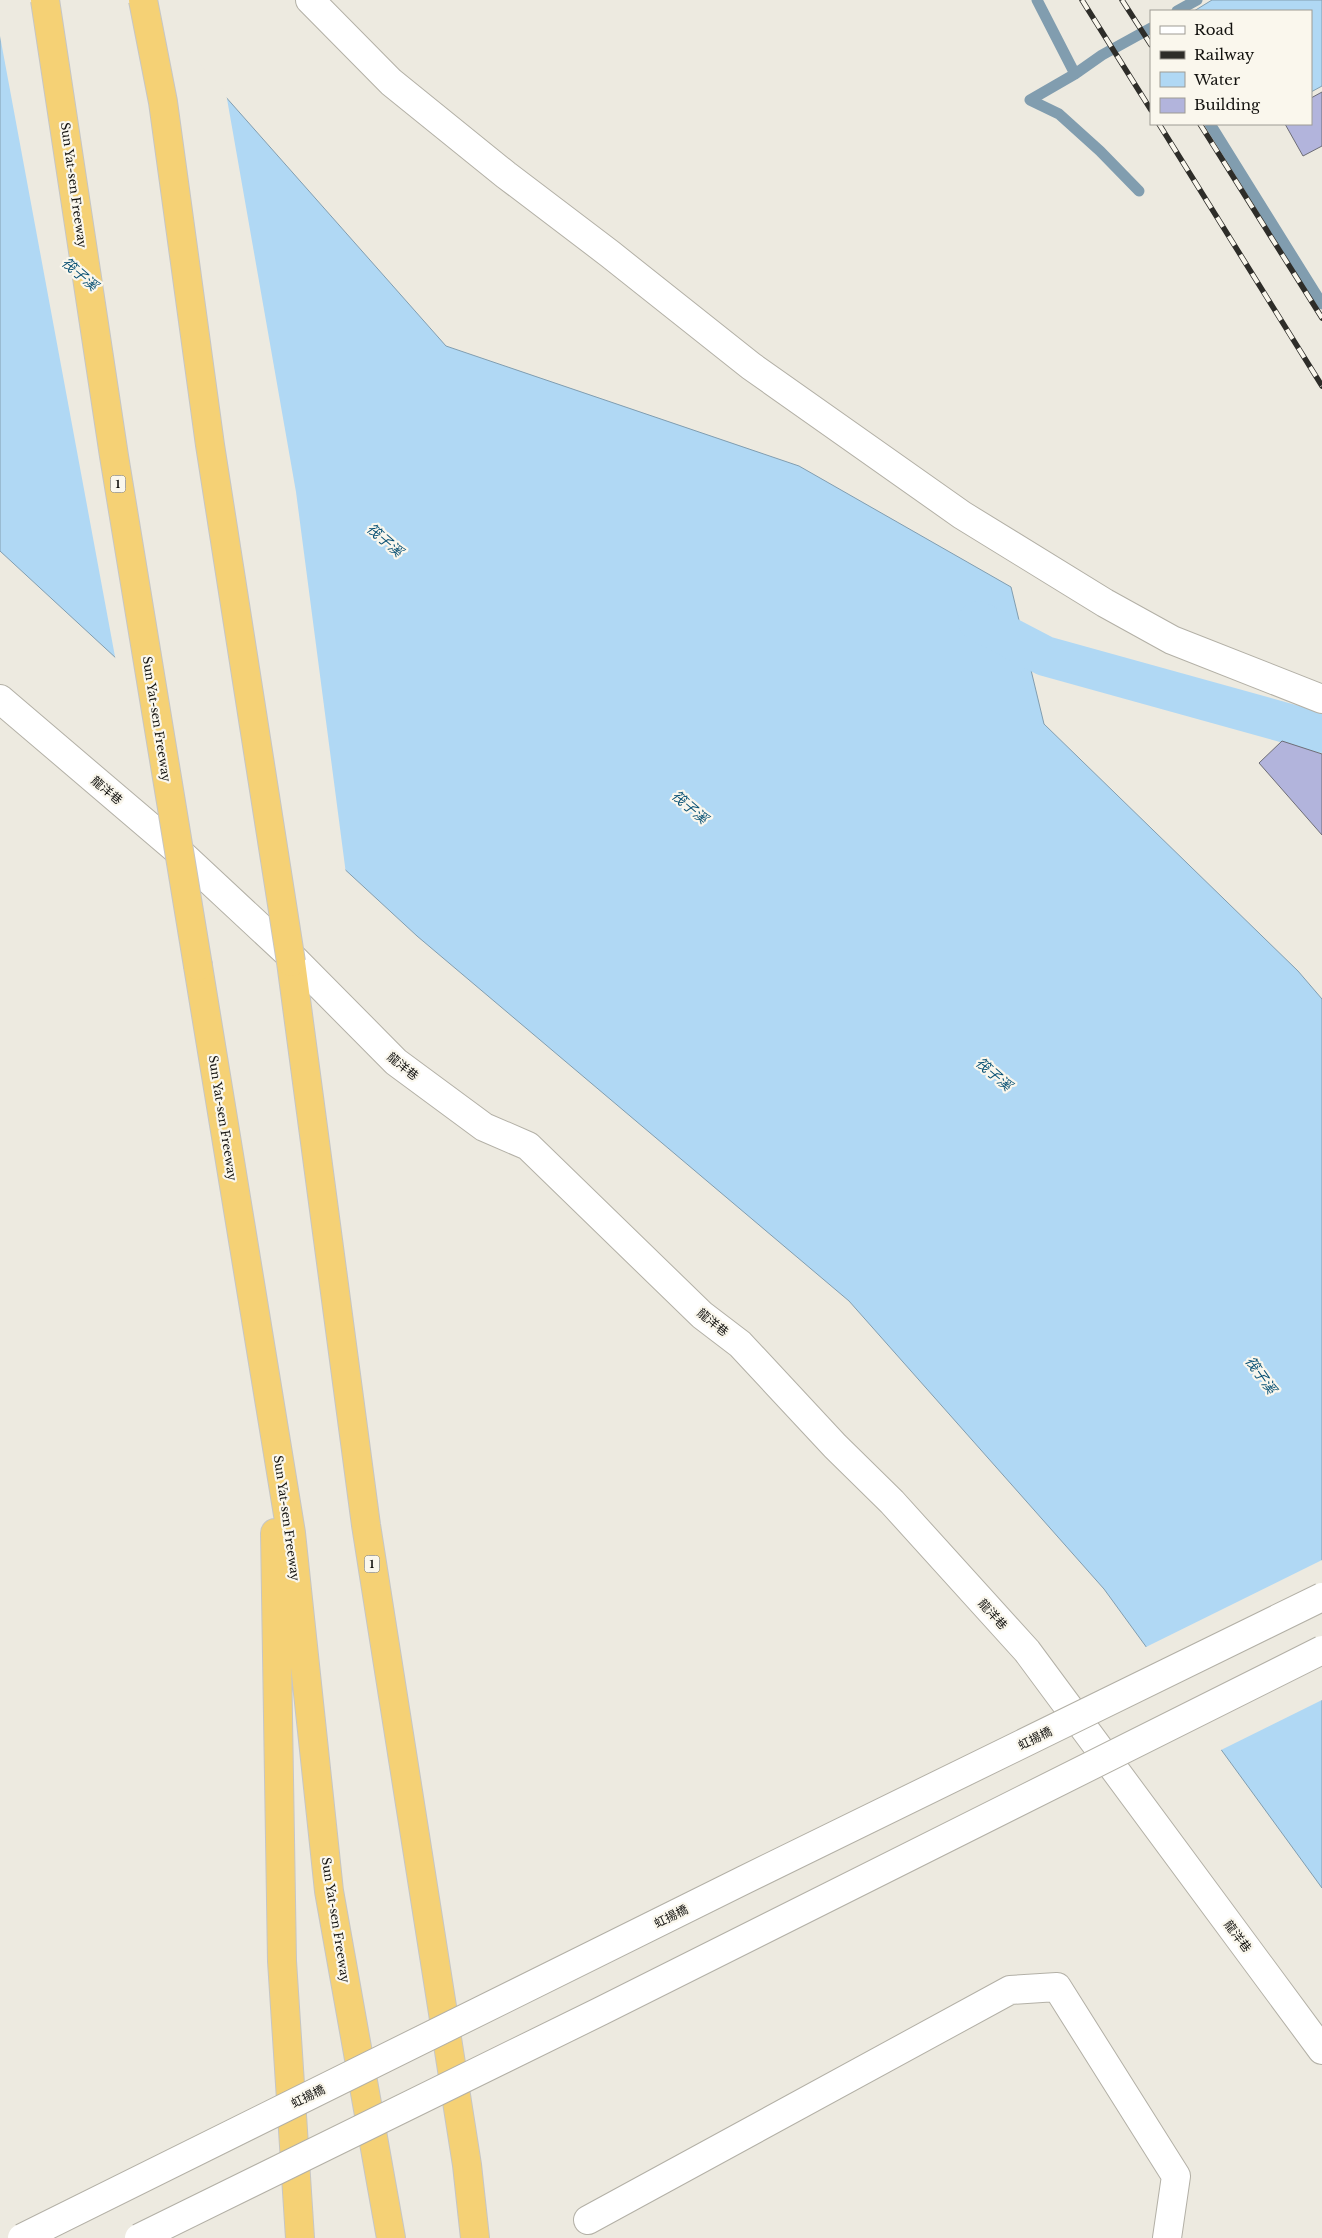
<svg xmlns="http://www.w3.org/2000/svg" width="1322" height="2238" font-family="'Libre Baskerville','Noto Sans TC',serif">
<rect width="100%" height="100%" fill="#edeae0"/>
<path fill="#b0d8f4" stroke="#819daf" d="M0,0H140L446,346L799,466L1011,587L1044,724L1298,971L1322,999V1888L1104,1589L849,1301L417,936L0,551Z
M1212,0H1322V86L1311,92V11H1194Z"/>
<path fill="#edeae0" d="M0,0H143L226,93L296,492L346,874L116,662L0,36Z
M1322,1560V1700L1219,1751L1144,1648Z"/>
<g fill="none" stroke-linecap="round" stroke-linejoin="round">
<path stroke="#819daf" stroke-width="11" d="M1037,0L1075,74
M1177,11L1197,0
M1210,124L1322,304
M1139,191L1100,151L1059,114L1030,100L1075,74L1102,55L1151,28"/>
<path stroke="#b0d8f4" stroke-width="40" d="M978,621L1045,656L1322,733"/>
</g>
<path fill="#b2b4dc" stroke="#6d6d76" d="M1322,92V146L1303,156L1285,124H1311V98Z
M1282,741L1322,754V835L1259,763Z"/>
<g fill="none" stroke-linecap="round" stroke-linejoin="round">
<g stroke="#b3b0a6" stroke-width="30">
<path id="minor" d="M310,0L391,82L506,175L610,254L751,366L962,515L1105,603L1172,640L1322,699
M0,699L176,849L293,958L396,1062L484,1127L528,1146L702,1315L740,1344L835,1446L892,1502L1027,1651L1322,2050
M588,2220L1010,1990L1057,1987L1176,2176L1167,2238"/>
</g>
<g stroke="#c6c6c5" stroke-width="30">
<path id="highway" d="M291,962L366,1525L467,2165L475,2238
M198,966L291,1533L329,1891L391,2238
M275,1533L282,1961L300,2238"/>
</g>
<use href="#minor" stroke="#fff" stroke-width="28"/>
<use href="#highway" stroke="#f5d175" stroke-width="28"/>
<g stroke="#2e2d29" stroke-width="5.5">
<path id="rail" d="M1082,0L1151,110
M1122,0L1151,45
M1159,124L1322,386
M1200,124L1322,318"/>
</g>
<use href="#rail" stroke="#faf7ed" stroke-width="4" stroke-dasharray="11" stroke-linecap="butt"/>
<g stroke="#b3b0a6" stroke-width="30" stroke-linecap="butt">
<path id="minor-bridge" d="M22,2238L744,1880L1322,1597
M139,2238L601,2011L1322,1650"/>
</g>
<g stroke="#c6c6c5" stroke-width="30" stroke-linecap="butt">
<path id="highway-bridge" d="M45,0L114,456L198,966
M143,0L163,102L210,445L291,962"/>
</g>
<use href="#minor-bridge" stroke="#fff" stroke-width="28"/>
<use href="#highway-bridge" stroke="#f5d175" stroke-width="28"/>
</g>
<g text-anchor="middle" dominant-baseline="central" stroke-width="4.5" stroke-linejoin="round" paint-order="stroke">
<g fill="#faf7ed" stroke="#585752" stroke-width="1">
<rect x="110.5" y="475.5" width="15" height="17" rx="4"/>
<rect x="364.5" y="1555.5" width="15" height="17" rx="4"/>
</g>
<g font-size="11" font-weight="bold" fill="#13120f">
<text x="118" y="484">1</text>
<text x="372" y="1564">1</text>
</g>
<g font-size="12" fill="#13120f" stroke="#faf7ed">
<text transform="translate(74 185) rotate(82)">Sun Yat-sen Freeway</text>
<text transform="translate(157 719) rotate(81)">Sun Yat-sen Freeway</text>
<text transform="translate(107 790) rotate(40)">龍洋巷</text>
<text transform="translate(403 1066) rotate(39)">龍洋巷</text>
<text transform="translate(223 1118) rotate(81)">Sun Yat-sen Freeway</text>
<text transform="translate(713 1322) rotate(39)">龍洋巷</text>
<text transform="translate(287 1518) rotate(82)">Sun Yat-sen Freeway</text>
<text transform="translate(993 1614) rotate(48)">龍洋巷</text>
<text transform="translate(1035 1738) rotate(-26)">虹揚橋</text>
<text transform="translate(671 1916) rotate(-26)">虹揚橋</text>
<text transform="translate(336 1920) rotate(81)">Sun Yat-sen Freeway</text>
<text transform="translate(1238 1936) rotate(53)">龍洋巷</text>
<text transform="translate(308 2096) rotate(-26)">虹揚橋</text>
</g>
<g font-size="14" font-style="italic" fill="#095174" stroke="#faf7ed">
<text transform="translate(80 274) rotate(41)">筏子溪</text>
<text transform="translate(385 540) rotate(41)">筏子溪</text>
<text transform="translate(690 807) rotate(41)">筏子溪</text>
<text transform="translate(994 1074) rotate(41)">筏子溪</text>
<text transform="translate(1261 1375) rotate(55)">筏子溪</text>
</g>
</g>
<rect x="1150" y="10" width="162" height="115" fill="#faf7ed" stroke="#9e9b94"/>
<rect x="1160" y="26" width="25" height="8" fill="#ffffff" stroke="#9e9b94"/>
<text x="1194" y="35" font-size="15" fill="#13120f">Road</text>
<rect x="1160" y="51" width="25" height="8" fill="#2e2d29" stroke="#9e9b94"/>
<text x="1194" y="60" font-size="15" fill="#13120f">Railway</text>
<rect x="1160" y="72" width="25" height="15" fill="#b0d8f4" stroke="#9e9b94"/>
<text x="1194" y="85" font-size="15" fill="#13120f">Water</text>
<rect x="1160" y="98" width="25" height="15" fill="#b2b4dc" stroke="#9e9b94"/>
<text x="1194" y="110" font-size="15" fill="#13120f">Building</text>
</svg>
